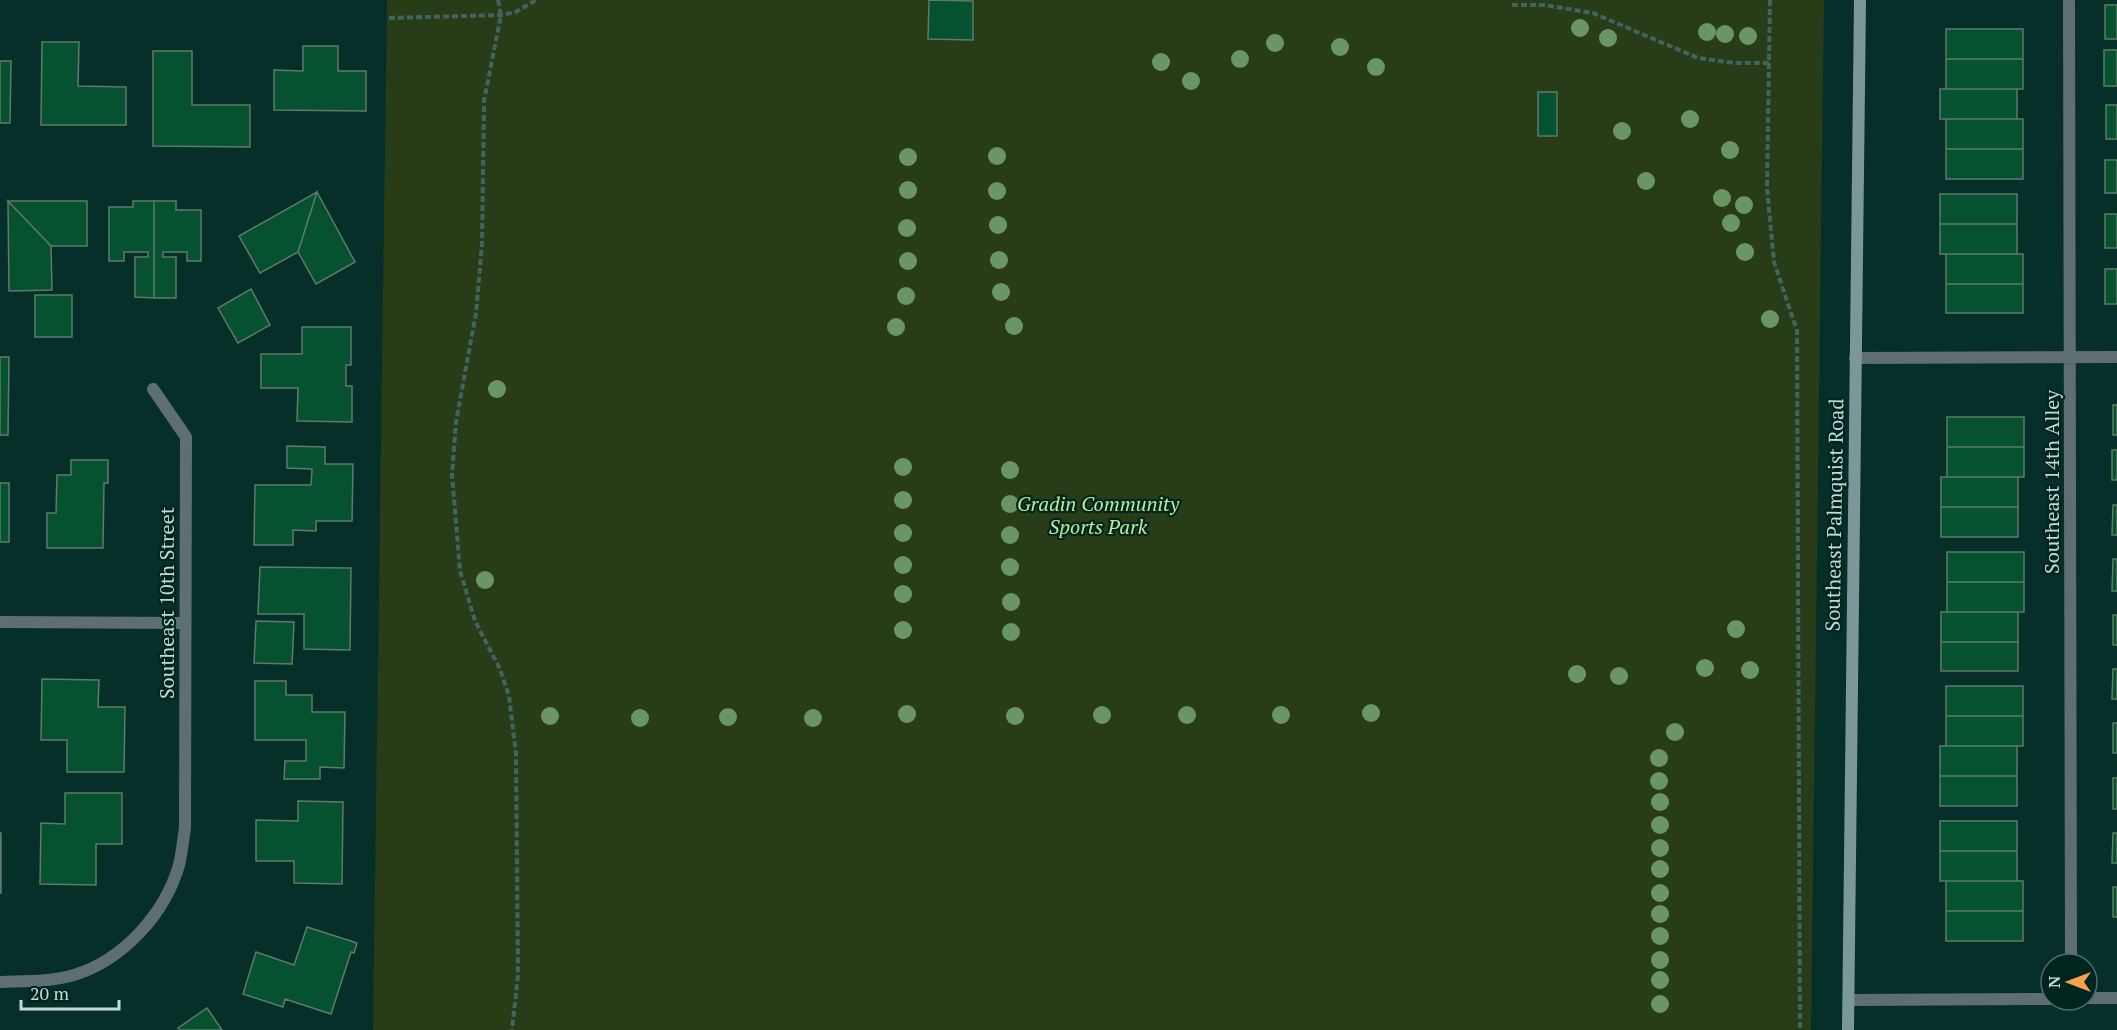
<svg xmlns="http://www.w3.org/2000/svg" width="2117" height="1030" font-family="'PT Serif',serif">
<rect width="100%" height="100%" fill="#062f29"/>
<path fill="#283c17" d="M387,0H1824L1811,1030H373Z"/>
<path fill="#06512f" stroke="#5e7b68" stroke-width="1.5" d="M929,0L973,1V40L928,39Z
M2105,5H2117V39H2105Z
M1946,29H2023V59H1946Z
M42,42H79L78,86L126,87V125H41Z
M303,46H338V71H366V111L274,110V70L303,71Z
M2104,50H2117V86H2104Z
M153,51H192V105H250V147L153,146Z
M1946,59H2023V89H1946Z
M0,61H11L10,123H0Z
M1940,89H2017V119H1940Z
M1538,92H1557V136H1538Z
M2106,105H2117V139H2106Z
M1946,119H2023V149H1946Z
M1946,149H2023V179H1946Z
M2105,160H2117V193H2105Z
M317,192L298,252L260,273L239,236Z
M317,192L355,262L316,284L298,252Z
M1940,194H2017V224H1940Z
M8,201L51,246L52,290L9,291Z
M8,201H87V246H51Z
M133,201H154V298L135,297V257H148V252H124V261H109V207H133Z
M154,201H176V210H201V261H187V252H163V257H176V298H154Z
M2105,214H2117V248H2105Z
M1940,224H2017V254H1940Z
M1946,254H2023V284H1946Z
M2105,269H2117V304H2105Z
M1946,284H2023V313H1946Z
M251,289L270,325L238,343L218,308Z
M35,295H72V337H35Z
M302,327H351V365H346V386H352V422L297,421L298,388H261V354H302Z
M0,357H9L8,435H0Z
M2113,405H2117V435H2113Z
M1947,417H2024V447H1947Z
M287,446L325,447V464H353L352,521H316V531L293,530V545H254L255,485H311L312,469L287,468Z
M1947,447H2024V477H1947Z
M2112,450H2117V480H2112Z
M71,460H108V483H104L103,548H47V513H56L57,475H71Z
M1941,477H2018V507H1941Z
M0,483H9V542H0Z
M2113,505H2117V535H2112Z
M1941,507H2018V537H1941Z
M1947,552H2024V582H1947Z
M2113,559H2117V591H2112Z
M260,567L351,568L350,650L304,649V614H258Z
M1947,582H2024V612H1947Z
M1941,612H2018V642H1941Z
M2113,615H2117V645H2113Z
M256,621L294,622L292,664L254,663Z
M1941,642H2018V671H1941Z
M2113,669H2117V699H2112Z
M42,679L99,680L98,707H125L124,772H67V740H41Z
M255,681H286V695H312V712H345L344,768L320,767V779H284L285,761H306V740H255Z
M1946,686H2023V716H1946Z
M1946,716H2023V746H1946Z
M2113,723H2117V753H2113Z
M1940,746H2017V776H1940Z
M1940,776H2017V806H1940Z
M2113,778H2117V809H2113Z
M65,793H122V844H96V885L40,884L41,823L65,824Z
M298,801L343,802L342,884L294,883V861H256V820L298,821Z
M1940,821H2017V851H1940Z
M0,833H1V893H0Z
M2113,833H2117V863H2112Z
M1940,851H2017V881H1940Z
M1946,881H2023V911H1946Z
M2113,887H2117V917H2113Z
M1946,911H2023V941H1946Z
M307,927L357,943L354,953L351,952L331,1014L285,999L283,1007L243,994L256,952L294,965Z
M207,1008L222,1030H180L178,1028Z"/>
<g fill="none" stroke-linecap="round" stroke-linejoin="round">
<path stroke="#42645f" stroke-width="4" stroke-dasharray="6 3" stroke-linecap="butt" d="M498,0L501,15L484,101L482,244L476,313L456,422L452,474L460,571L475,621L500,669L509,696L516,754L518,975L512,1030
M1770,0L1767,188L1774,262L1797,331L1800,1030
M1512,5H1544L1593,13L1698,58L1735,63H1769
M389,18L501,15L516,12L536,0"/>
<path stroke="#5e6f71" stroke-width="12" d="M2069,0L2071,964
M1855,358L2117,357
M0,622L185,623
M0,982C24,981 50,982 74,975C123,960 165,914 179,865C182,853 183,840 185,828L186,437L153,389
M2087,998H2117
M1849,1000L2051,999"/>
<path stroke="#7c979a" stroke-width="12" d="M1848,1030L1860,0"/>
</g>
<g fill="#6a9666">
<circle cx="1580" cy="28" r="9"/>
<circle cx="1707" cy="32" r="9"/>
<circle cx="1725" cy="34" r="9"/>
<circle cx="1748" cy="36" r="9"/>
<circle cx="1608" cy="38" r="9"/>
<circle cx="1275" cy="43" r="9"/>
<circle cx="1340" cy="47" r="9"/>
<circle cx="1240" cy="59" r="9"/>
<circle cx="1161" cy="62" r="9"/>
<circle cx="1376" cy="67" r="9"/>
<circle cx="1191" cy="81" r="9"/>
<circle cx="1690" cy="119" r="9"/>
<circle cx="1622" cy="131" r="9"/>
<circle cx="1730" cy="150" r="9"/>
<circle cx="997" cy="156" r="9"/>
<circle cx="908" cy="157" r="9"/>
<circle cx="1646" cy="181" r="9"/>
<circle cx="908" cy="190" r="9"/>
<circle cx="997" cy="191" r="9"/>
<circle cx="1722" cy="198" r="9"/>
<circle cx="1744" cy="205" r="9"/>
<circle cx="1731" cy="223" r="9"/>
<circle cx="998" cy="225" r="9"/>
<circle cx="907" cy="228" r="9"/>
<circle cx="1745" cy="252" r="9"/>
<circle cx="999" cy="260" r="9"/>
<circle cx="908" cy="261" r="9"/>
<circle cx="1001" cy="292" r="9"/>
<circle cx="906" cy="296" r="9"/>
<circle cx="1770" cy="319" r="9"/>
<circle cx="1014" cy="326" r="9"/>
<circle cx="896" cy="327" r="9"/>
<circle cx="497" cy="389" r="9"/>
<circle cx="903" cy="467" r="9"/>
<circle cx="1010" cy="470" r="9"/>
<circle cx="903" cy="500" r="9"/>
<circle cx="1010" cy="504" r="9"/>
<circle cx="903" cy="533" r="9"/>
<circle cx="1010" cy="535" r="9"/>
<circle cx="903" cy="565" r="9"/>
<circle cx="1010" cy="567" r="9"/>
<circle cx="485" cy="580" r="9"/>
<circle cx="903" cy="594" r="9"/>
<circle cx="1011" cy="602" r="9"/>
<circle cx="1736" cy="629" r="9"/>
<circle cx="903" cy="630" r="9"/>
<circle cx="1011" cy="632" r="9"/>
<circle cx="1705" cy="668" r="9"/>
<circle cx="1750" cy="670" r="9"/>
<circle cx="1577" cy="674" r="9"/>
<circle cx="1619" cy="676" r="9"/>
<circle cx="1371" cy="713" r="9"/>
<circle cx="907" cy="714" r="9"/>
<circle cx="1102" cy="715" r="9"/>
<circle cx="1187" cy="715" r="9"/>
<circle cx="1281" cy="715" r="9"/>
<circle cx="550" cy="716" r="9"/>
<circle cx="1015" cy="716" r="9"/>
<circle cx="728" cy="717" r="9"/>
<circle cx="640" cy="718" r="9"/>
<circle cx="813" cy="718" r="9"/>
<circle cx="1675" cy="732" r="9"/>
<circle cx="1659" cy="758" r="9"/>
<circle cx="1659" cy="781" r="9"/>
<circle cx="1660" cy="802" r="9"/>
<circle cx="1660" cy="825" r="9"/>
<circle cx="1660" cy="848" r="9"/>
<circle cx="1660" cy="869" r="9"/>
<circle cx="1660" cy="893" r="9"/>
<circle cx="1660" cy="914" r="9"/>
<circle cx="1660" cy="936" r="9"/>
<circle cx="1660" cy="960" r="9"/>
<circle cx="1660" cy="980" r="9"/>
<circle cx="1660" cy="1004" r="9"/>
</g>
<g text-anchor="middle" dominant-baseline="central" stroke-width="4.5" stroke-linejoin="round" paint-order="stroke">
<g font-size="20" fill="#c4d9d4" stroke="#00251f">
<text transform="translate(2051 482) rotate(-90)">Southeast 14th Alley</text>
<text transform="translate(1834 515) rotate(-89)">Southeast Palmquist Road</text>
<text transform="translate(166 603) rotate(-90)">Southeast 10th Street</text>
</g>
<g font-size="20" font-style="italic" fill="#bbeb97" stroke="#00251f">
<text x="1098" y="503">Gradin Community<tspan x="1098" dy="23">Sports Park</tspan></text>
</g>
</g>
<g transform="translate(2069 982) rotate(270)"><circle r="28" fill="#00251f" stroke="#4e6d67" stroke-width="1.5"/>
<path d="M0-4.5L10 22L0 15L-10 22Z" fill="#f9a04c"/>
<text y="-9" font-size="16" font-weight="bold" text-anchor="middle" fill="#c4d9d4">N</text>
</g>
<path d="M21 1000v9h98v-9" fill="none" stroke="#c4d9d4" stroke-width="3"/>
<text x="30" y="1000" font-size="18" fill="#c4d9d4" stroke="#00251f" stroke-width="4.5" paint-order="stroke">20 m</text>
</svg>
